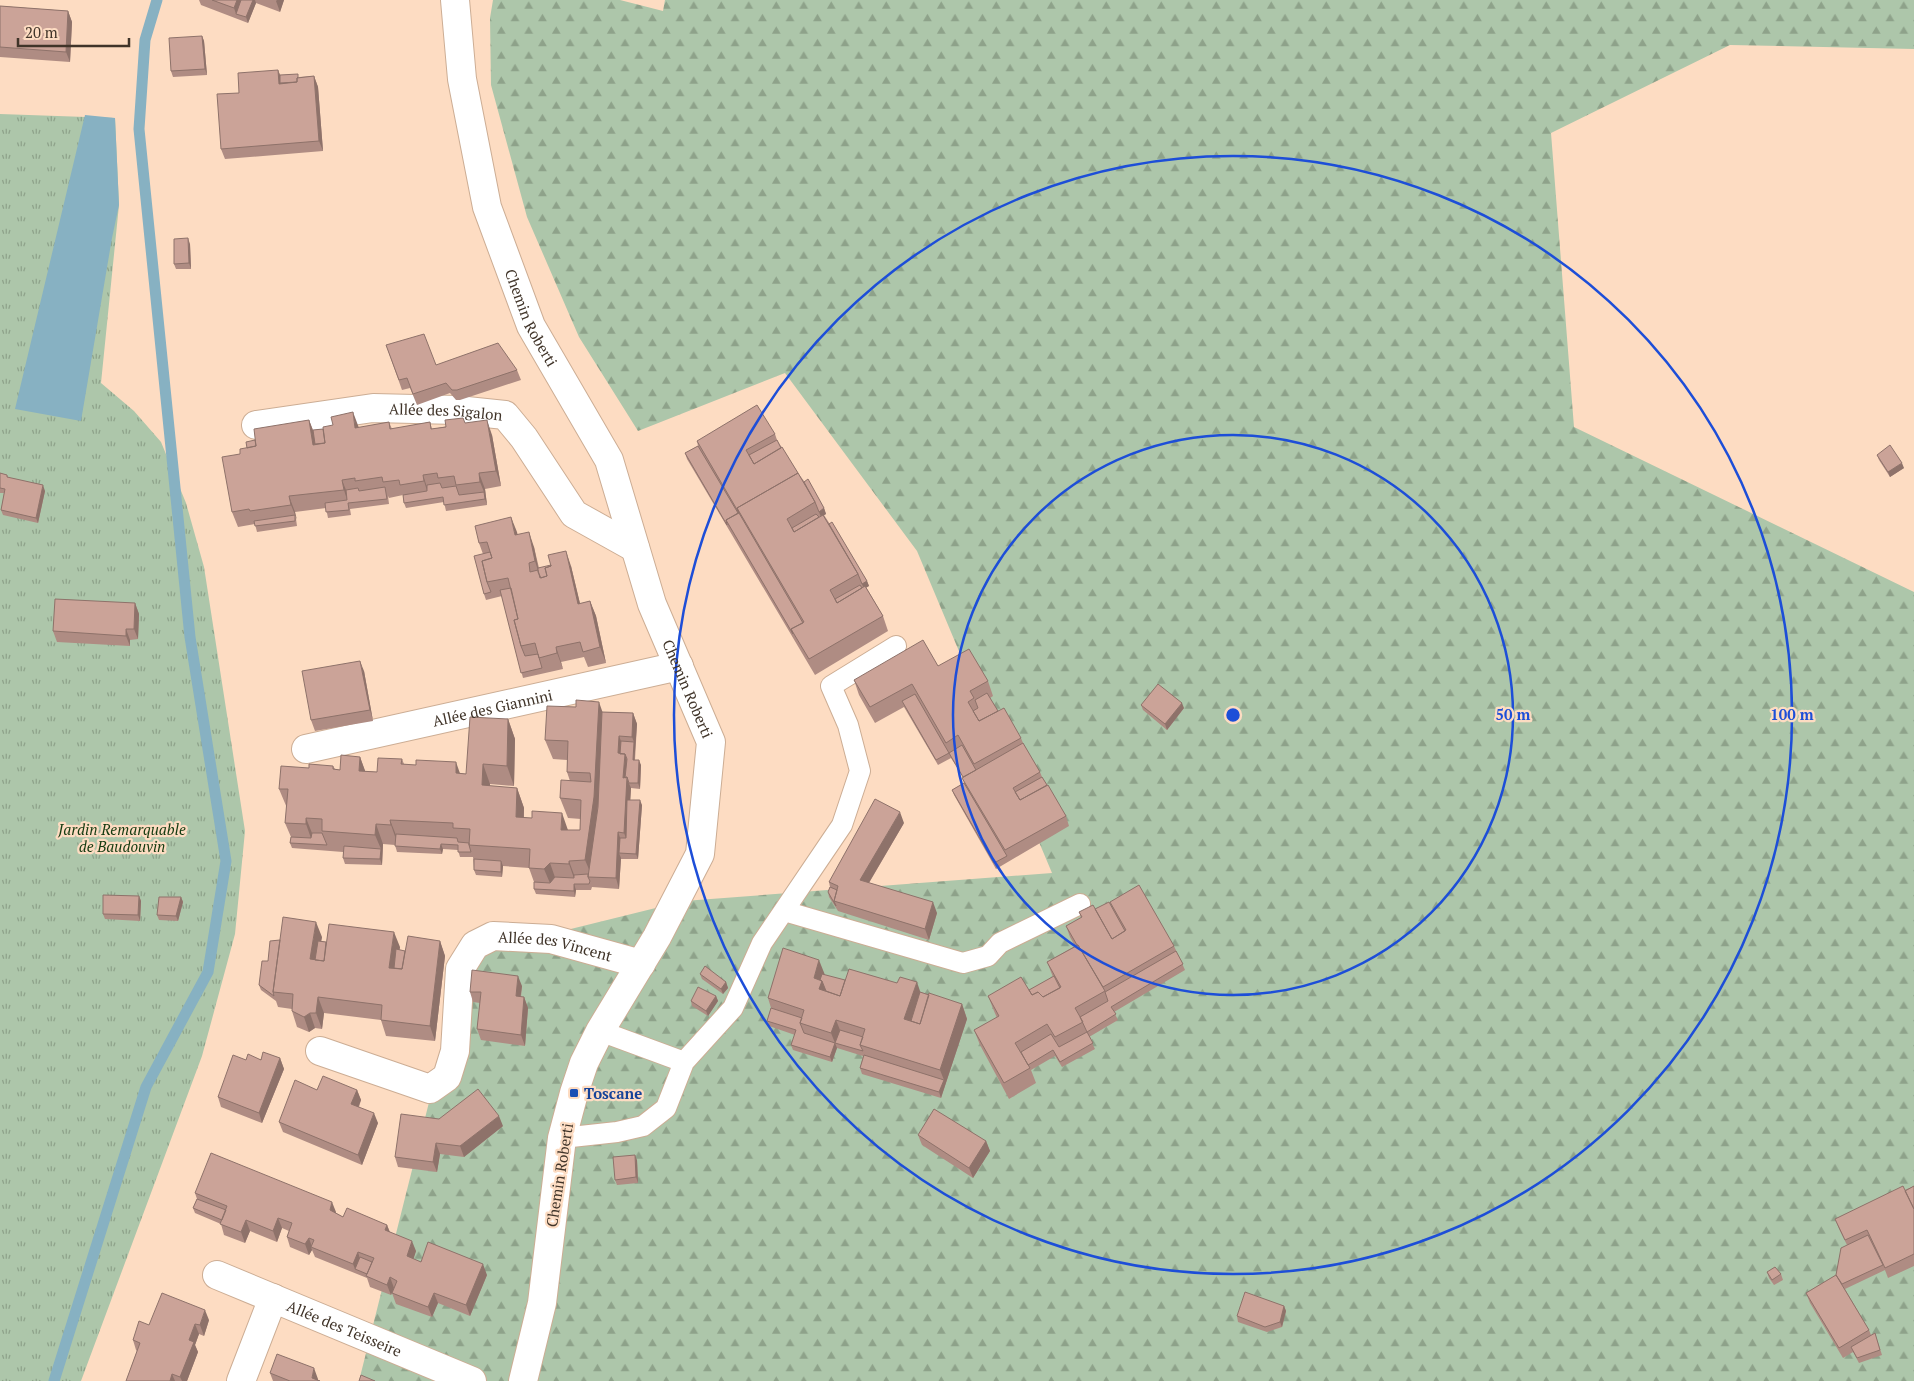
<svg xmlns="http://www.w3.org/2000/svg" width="1914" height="1381" font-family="'PT Serif',serif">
<defs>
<pattern id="forest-firs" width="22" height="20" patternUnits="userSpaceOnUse" patternTransform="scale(1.25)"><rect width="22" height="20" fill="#adc6aa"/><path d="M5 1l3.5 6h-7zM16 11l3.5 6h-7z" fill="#8ea28a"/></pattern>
<pattern id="park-tufts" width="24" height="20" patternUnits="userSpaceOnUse" patternTransform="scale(1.25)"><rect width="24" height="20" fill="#adc6aa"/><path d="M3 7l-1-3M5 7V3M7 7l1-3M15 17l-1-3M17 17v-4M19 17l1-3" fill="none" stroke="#8ea28a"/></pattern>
</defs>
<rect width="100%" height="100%" fill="#fddcc2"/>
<path fill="url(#forest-firs)" d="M493,0H620L663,11L665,0H1914V49L1730,45L1551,133L1574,427L1914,592V1381H359L466,955L684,901L1052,873L917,551L785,373L638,431L579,337L527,217L491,85L490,18Z"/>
<path fill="url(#park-tufts)" d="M0,114L115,118L119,205L101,383L134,411L161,442L186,503L204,567L245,831L235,934L202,1056L81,1381H0Z"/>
<path fill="#87b1c2" d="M85,115L115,118L119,205L112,238L81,421L15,409Z"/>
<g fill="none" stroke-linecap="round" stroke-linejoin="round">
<path stroke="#87b1c2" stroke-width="11" d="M54,1381L146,1087L208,972L226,861L190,637L139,129L145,40L157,0"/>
<g stroke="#ccad94" stroke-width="22">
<path id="service" d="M784,911L963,963L988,956L1000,943L1080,904
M684,1062L733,1008L762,943L842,825L860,771L848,725L831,686L896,646
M562,1138L617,1132L643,1126L666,1108L684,1062L600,1031"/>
</g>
<g stroke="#ccad94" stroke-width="30">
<g id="minor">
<path id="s1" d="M455,0L462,79L487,207L531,326L609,460L652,604L711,742L700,854L657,937L600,1031L584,1063L574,1093L562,1138L542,1303L523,1381"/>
<path id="s2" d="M256,425L373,408L457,410L505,415L524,438L574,514L635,548"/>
<path id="s3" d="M306,749L679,666"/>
<path id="s4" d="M320,1051L430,1089L447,1077L455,1051L460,969L475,945L493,936L551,939L641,964"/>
<path id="s5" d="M217,1275L472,1381"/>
<path d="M241,1381L273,1298"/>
</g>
</g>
<use href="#service" stroke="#fff" stroke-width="20"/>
<use href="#minor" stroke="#fff" stroke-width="28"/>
</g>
<path fill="#af8c83" d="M199,0H284L280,12L256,3L248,23L201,5Z
M0,6L68,11L72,22L70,62L0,57Z
M202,36L204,41L207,75L173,77L171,71Z
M278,70L280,75L299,77L314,76L318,87L323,151L225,159L221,149L239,93Z
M190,244L191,269H176L174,264Z
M386,345L436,365L517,370L521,380L460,400H456L450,393L417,405L410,388L402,390Z
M309,420L313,430L359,428L389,422L392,429L430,422L432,429L465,423L492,435L501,486L485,489L487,505L446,511L444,502L406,508L404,503L403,495L389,498L388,496L389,504L350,509L351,515L328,518L326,508L295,512L297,526L257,532L255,524L238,527L232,512L240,454L255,440Z
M775,434L777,440L798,473L824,508L826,514L824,515L867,581L869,586L866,587L883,616L888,631L815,675L687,459L685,453L698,446L697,441Z
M1877,455L1904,468L1890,477L1879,460Z
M0,473L7,475L8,477L45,491L38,523L3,515L1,510L4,493H0Z
M517,534L534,547L539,568L571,566L580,604L590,601L596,616L606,663L588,667L584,657L561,662L563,669L523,678L502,596L486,600L484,594L483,554L479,543Z
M135,603L139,614L138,639L130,640V646L57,642L53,631Z
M938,666L988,681L993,696L990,698L998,711L1021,738L1023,743L1040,772L1042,777L1066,816L1069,826L996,869L954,795L952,790L964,783L963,777L951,758L938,765L904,707L875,723L859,695L854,680Z
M364,671L373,721L315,731L311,720Z
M1141,705L1184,708L1167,730L1143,710Z
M602,712L633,713L637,724L635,760L641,765L640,789L631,788L630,800L642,805L638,859H621V858L619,889L592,887L591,890H576L575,897L536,894L534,889V882L529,868L503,866L502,877L476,875L474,870L473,857H460L458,850L443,849L442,854L397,852L395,845L383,844L382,865L345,864L343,858V852L292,848L290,843L291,837L285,823L287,808L279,789L309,768L333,766L335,769L340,770L360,757L365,771L377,772L402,759L404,764L466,774L508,719L515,739L514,786L490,784V786L517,788L524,808V817L568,830H580L581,819L568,818L560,798L570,781L567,772V760L553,759L545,740Z
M904,823L869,883L937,913L929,940L838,911L829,897L828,892L830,887L829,882Z
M139,896L141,901L140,921L105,919L103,914Z
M181,897L183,902L178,921L159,920L157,915Z
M1110,902L1174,946L1185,970L1114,1012L1118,1020L1089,1037L1095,1049L1062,1067L1055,1056L1031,1070L1036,1083L1009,1099L980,1045L974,1030L997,1018L994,1011L988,996L1029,990L1053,977L1047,962L1075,946L1070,937L1066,926L1081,918L1079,912L1095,909L1113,910Z
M322,937L321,941L326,942L400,947L399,950L405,951L440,941L445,956L435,1041L386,1036L381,1020L324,1013L322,1029L315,1028L309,1032L297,1027L292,1011V1009L278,1007L276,1001L261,990L259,985L268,961Z
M700,974L726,982L728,988L723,994L702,979Z
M845,980L920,992L962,1004L967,1019L941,1098L862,1074L860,1068L863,1056L837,1048L832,1062L793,1050L791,1045L795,1035L769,1026L767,1021L771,1008L768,998Z
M522,986L521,997H524L528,1008L525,1046L481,1040L477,1029L480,1003L473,1002L470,992Z
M716,996L718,1001L708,1016L692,1006L691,1001Z
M280,1058L284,1069L262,1123L221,1107L218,1097L246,1060Z
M317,1090H357L361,1100L359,1107L378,1123L362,1165L283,1132L279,1122Z
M439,1119L503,1126L464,1157L440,1154L437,1172L398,1167L395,1157Z
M918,1135L986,1141L990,1151L973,1178L922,1145Z
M637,1160L638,1183L617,1185L615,1180Z
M1914,1186V1266L1888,1278L1885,1270L1845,1289L1869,1330L1871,1335L1875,1333L1882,1355L1859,1363L1853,1352L1843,1358L1810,1303L1806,1293L1836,1275L1847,1245L1839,1229L1835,1219Z
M195,1193L336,1212V1213L343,1217L387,1225L390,1232L416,1251L413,1259L421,1262L487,1275L470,1316L438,1303L432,1317L396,1304L392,1293L394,1288L391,1295L370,1287L367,1278L315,1257L312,1250L309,1255L290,1247L287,1237L289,1231L282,1228L277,1242L250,1231L245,1243L224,1235L221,1224L195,1213L193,1208L197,1199Z
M1767,1272L1781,1274L1783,1280L1774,1285L1769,1278Z
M1284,1306L1286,1311L1282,1327L1267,1332L1238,1322L1237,1316Z
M209,1320L204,1336L199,1334L195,1345L198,1352L187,1381H126L137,1351L136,1350L133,1340L149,1325Z
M270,1373L318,1379V1380L320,1381H273Z"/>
<path fill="#8e726a" d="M237,0H245L236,14L234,8Z
M253,0H255L256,3L248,23L246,17Z
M277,0H284L280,12L276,1Z
M68,11L72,22L70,62L66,52Z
M202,36L204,41L207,75L205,69Z
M278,70L282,80L281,89L279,84Z
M314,76L318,87L323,151L319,141Z
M188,238L190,244L191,269L189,263Z
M353,412L359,428H355Z
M309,420L315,436L318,455L313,445Z
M487,420L492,435L501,486L496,471Z
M1902,463L1904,468L1890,477L1888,472Z
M479,473L485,489L487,505L485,499L484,492L480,482Z
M423,475L428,490L429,497L424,481Z
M342,480L348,495V503L344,490Z
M43,485L45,491L38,523L36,518Z
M289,496L295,512L297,520L291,505Z
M824,508L826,514L821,517L819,512Z
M511,517L517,532L521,550L515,535Z
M529,532L534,547L540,577L535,561Z
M566,551L571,566L584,620L578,604Z
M867,581L869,586L864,589L862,584Z
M590,601L596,616L606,663L600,647Z
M135,603L139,614L138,639L134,629Z
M126,629L130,640V646L126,636Z
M556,647L561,662L563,669L557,653Z
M360,661L364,671L373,721L370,710Z
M599,702L606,722L591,874L585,860Z
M1182,703L1184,708L1167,730L1165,724Z
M633,713L637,724L634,765L633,760L634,742L632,737Z
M508,719L515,739L514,786L507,766Z
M619,736L623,746L620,759L618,753Z
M625,754L628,764L627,779L631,788L628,843L624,833L623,778Z
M360,757L367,776L359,771Z
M639,760L641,765L640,789L638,783Z
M456,762L463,782L456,773Z
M483,764L490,784V805L482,785Z
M517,788L524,808L523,837L516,817Z
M640,800L642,805L638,859L636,854Z
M900,812L904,823L864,891L860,880Z
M562,813L569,833L561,830Z
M306,818L314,838L313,844L306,824Z
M390,820L398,840V845L391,825Z
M376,824L383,844L382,865L380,859L381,849L375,835Z
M618,832L622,843L619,853L621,858L619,889L616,878Z
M441,844L443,849L442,854L440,849Z
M501,861L503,866L502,877L501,872Z
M569,861L576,880V884L569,864Z
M550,863L557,883L552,888L544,869Z
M574,884L576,890L575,897L574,891Z
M139,896L141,901L140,921L138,915Z
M181,897L183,902L178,921L176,916Z
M933,902L937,913L929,940L925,929Z
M316,922L322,937L316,969L310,959Z
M394,932L400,947L396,978L389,968Z
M440,941L445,956L435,1041L430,1026Z
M819,960L825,975L828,996L823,999L814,978Z
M518,976L522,986L519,1007L516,996Z
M726,982L728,988L723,994L721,989Z
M917,982L922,997L911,1030L904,1019Z
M716,996L718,1001L708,1016L706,1011Z
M318,997L324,1013L322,1029L316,1013Z
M524,997L528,1008L525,1046L521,1035Z
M962,1004L967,1019L941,1098L939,1092L944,1080L940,1070Z
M310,1013L315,1028L309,1032L304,1017Z
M836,1020L842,1035L835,1043L831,1033Z
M835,1043L837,1048L832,1062L830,1057Z
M280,1058L284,1069L262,1123L259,1113Z
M357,1090L361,1100L355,1115L351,1104Z
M374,1113L378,1123L362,1165L358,1155Z
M499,1116L503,1126L464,1157L460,1146Z
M986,1141L990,1151L973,1178L969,1168Z
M436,1143L440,1154L437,1172L433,1162Z
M635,1155L637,1160L638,1183L636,1177Z
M332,1202L336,1212L333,1221L330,1210Z
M278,1218L282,1228L277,1242L273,1231Z
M246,1220L250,1231L245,1243L241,1232Z
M387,1225L391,1236L385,1230Z
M309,1238L312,1247H311L312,1250L309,1255L305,1244Z
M412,1241L416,1251L411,1267L407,1256Z
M358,1252L361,1262L355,1269L353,1264Z
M483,1264L487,1275L470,1316L466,1305Z
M390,1277L394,1288L391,1295L387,1285Z
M434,1293L438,1303L432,1317L428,1307Z
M1284,1306L1286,1311L1282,1327L1280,1322Z
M205,1310L209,1320L204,1336L200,1325Z
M195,1324L199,1334L195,1345L198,1352L187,1381H182L180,1377L189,1340Z
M314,1368L318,1379V1381L312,1378Z
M172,1374L175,1381H170Z"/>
<path fill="#cba398" stroke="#8e726a" d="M212,0H237L234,8Z
M241,0H253L246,17L236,14Z
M0,6L68,11L66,52L0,47Z
M202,36L205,69L171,71L169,38Z
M278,70L279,84L297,82V78L314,76L319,141L221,149L217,94L239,93L238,73Z
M298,74V77L297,78V82L280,83V75Z
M188,238L189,263L174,264V239Z
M424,334L436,365L498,343L517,370L457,390H452L446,383L413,394L407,378L399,380L386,345Z
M757,405L775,434L746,450L754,464L782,447L798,473L737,508L739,513L697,441Z
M353,412L355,428L389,422L390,429L430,422L431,429L446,427L445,420L463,418L465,423L487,420L496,471L479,473L480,482L456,485L454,476L438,478L437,473L423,475L424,481L400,485L399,480L383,482L382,477L355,481V478L342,480L344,490L289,496L291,505L250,511L249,509L232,512L222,457L240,454V449L256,446L254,429L309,420L313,445L325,443L323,427L333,425L331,417Z
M323,429L325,443L315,444L313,430Z
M255,440L256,446L247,448L246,442Z
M777,440L781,448L754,464L749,455Z
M1890,445L1902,463L1888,472L1877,455Z
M698,446L738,513L726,520L727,525L685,453Z
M0,473L7,475V477L43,485L36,518L1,510L5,489L0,488Z
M798,473L815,502L787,519L794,532L823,515L858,574L830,590L837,603L865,586L883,616L809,659L791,629L804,622L737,508Z
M808,479L824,508L819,512L815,502L804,482Z
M440,483L442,488L456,486L459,495L484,492L485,499L444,505L443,497L404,503L403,495L427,491V485Z
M385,487L387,499L348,503L349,510L326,512L325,503L347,500L346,490L358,488L359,491Z
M739,513L803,623L791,629L793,634L726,520Z
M816,514L819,517L794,532L792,528Z
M295,515V521L255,526L254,521Z
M511,517L515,535L529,532L535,561L529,563L530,572L538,570L540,578L547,576L545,568L551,566L548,555L566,551L578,604L590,601L600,647L583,652L580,642L556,647L557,653L539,658L535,643L521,646L514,620L518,619L508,578L487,582L482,561L492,558L487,542L479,543L475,526Z
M832,522L867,581L862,584L858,574L829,524Z
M490,552L492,558L482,561L487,582L491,592L484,594L474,556Z
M551,565V566L545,568L547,576L541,578L538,572V568Z
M860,585L862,588L837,603L835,599Z
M511,588L518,619L514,620L521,646L525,656L538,654L542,668L521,673L500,590Z
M55,599L135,603L134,629H126V636L53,631Z
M923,640L938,666L969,649L988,681L970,691L974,698L968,702L979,721L1004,708L1021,738L974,764L958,735L946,743L912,684L870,707L854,680Z
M360,661L370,710L311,720L302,671Z
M1158,684L1182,703L1165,724L1141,705Z
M987,693L998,711L979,721L973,711L978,708L975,700Z
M915,694L949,753L936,760L902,701Z
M576,700L599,702L594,797L585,860L569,861V864L550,863L544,869L529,868L530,849L469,845L470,829L453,828V823L390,820L391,825L376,824L375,835L322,831V819L306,818V824L285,823L288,789H279L281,766L309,768V764L333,766V769L340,770L341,755L360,757L359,771L377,772L378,758L402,759L401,764L416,765V760L456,762V773L466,774L470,717L508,719L507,766L483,764L482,785L517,788L516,817L532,818V811L562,813L561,830H580L581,800L560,798L561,780L591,782L590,773L567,772L568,741L545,740L547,706L576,707Z
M602,712L633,713L632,737L619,736L618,753L625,754L623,778L627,777L624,833L618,832L616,878L588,877L598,807Z
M621,741L634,742L633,760H639L638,783H629L627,777L625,778L627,759L625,754H620Z
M1023,743L1040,772L1013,788L1020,800L1048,785L1066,816L1005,850L962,778Z
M962,745L976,770L963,777L949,753Z
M1042,777L1047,785L1020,800L1015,792Z
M964,783L1007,856L994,863L952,790Z
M875,799L900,812L860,880L933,902L925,929L834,901L838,886L829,882Z
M627,800H640L636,854L619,853L620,838H626Z
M312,833H322L327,845L290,843L291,837L311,838Z
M396,834L457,838L458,842L469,843V845L471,852H458V845L441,844L440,849L395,846Z
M344,846L381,849L380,859L343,858Z
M474,859L501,861V872L474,870Z
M588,874V877L590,881L589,884H574V891L534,889V882L550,883L555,877L574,878V875Z
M1139,885L1174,946L1103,987L1078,945H1077L1066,926L1082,917L1079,912L1093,905L1112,939L1126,930L1110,902Z
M830,887L837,890L834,901L836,906L828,892Z
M103,895L139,896L138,915L103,914Z
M159,897H181L176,916L157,915Z
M1109,902L1125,931L1112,939L1095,909Z
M283,917L316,922L310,959L324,961L329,924L394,932L389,968L402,969L408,936L440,941L430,1026L381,1020L382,1005L318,997L316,1013H310L304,1017L292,1011L293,994L273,992Z
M280,940L273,992L274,996L259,985L262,961H268L270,941Z
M318,941L326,942L324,961L315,960Z
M1078,945L1105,991L1075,1008L1083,1022L1055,1037L1047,1024L1015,1043L1030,1068L1004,1083L974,1030L999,1016L988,996L1021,977L1032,995L1038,992L1043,997L1061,987L1047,962Z
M783,948L819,960L814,978L822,981L819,989L840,996L849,969L897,983L900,977L917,982L904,1019L920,1024L929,993L962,1004L940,1070L860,1045L865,1029L836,1020L831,1033L800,1023L804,1010L768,998Z
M396,949L405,951L402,969L394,968Z
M1176,951L1183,964L1111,1007L1116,1014L1087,1032L1080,1017L1108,1001L1105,992Z
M705,966L726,982L721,989L700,974Z
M472,970L518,976L516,996L524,997L521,1035L477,1029L481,992H470Z
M822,974L845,980L840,996L826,991L822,981L820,980Z
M1054,976L1060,988L1043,997L1038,992L1032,995L1029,990Z
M698,987L716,996L706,1011L691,1001Z
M920,992L929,995L920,1024L911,1021Z
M771,1008L802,1018L800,1023L804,1033L835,1043L830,1057L791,1045L796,1030L767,1021Z
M840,1030L863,1037L860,1045L863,1051L835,1043Z
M1087,1032L1093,1043L1060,1062L1053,1050L1028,1065L1021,1052L1051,1034L1059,1047Z
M263,1052L280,1058L259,1113L218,1097L233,1055L246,1060L248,1054L261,1060Z
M864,1055L944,1080L939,1092L860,1068Z
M323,1076L357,1090L351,1104L374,1113L358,1155L279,1122L295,1080L317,1090Z
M478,1089L499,1116L460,1146L436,1143L433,1162L395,1157L401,1114L439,1119Z
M934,1109L986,1141L969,1168L918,1135Z
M211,1153L332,1202L330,1210L343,1217L347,1208L387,1225L385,1230L412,1241L407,1256L421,1262L428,1242L483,1264L466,1305L434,1293L428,1307L392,1293L397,1281L390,1277L387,1285L366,1276L374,1258L358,1252L353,1264L311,1247L314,1240L309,1238L305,1244L287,1237L292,1223L278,1218L273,1231L246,1220L241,1232L220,1224L227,1206L195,1193Z
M635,1155L636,1177L615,1180L613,1157Z
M1903,1186L1914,1209V1254L1885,1268L1867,1230L1845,1240L1835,1219Z
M1914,1186V1209L1905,1191Z
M197,1199L226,1210L222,1220L193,1208Z
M1868,1235L1883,1265L1842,1284L1836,1275L1841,1248Z
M360,1257L372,1262L367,1274L355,1269Z
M1775,1267L1781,1274L1772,1280L1767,1272Z
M1836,1275L1869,1330L1839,1348L1806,1293Z
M1245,1292L1284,1306L1280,1322L1265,1327L1237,1316Z
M162,1293L205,1310L200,1325L195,1324L189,1340L194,1342L180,1377L172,1374L170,1381H126L140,1343L133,1340L139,1321L149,1325Z
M1875,1333L1880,1350L1857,1358L1851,1347Z
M277,1354L314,1368L312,1378L320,1381H290L270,1373Z
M361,1375L375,1381H359Z"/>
<g fill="none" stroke="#1d4ed8" stroke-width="2.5">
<circle cx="1233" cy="715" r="280"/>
<circle cx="1233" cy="715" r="559"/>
</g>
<rect fill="#1a4fb4" stroke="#fddcc2" stroke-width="2" x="569" y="1088" width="10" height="10" rx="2.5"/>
<g text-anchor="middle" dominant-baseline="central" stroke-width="4.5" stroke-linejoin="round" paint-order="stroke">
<g font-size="15" fill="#403429" stroke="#fddcc2">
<text stroke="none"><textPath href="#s1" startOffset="329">Chemin Roberti</textPath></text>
<text stroke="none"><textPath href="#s2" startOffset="191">Allée des Sigalon</textPath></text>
<text stroke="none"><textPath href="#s1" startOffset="734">Chemin Roberti</textPath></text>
<text stroke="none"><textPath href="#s3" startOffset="191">Allée des Giannini</textPath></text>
<text stroke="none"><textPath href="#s4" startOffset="358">Allée des Vincent</textPath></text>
<text transform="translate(559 1175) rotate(-81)">Chemin Roberti</text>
<text stroke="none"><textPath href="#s5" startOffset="138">Allée des Teisseire</textPath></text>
</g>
<g font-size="15" font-style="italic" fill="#133a10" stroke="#fddcc2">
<text x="122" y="829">Jardin Remarquable<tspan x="122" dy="17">de Baudouvin</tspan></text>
</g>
<g font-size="15" font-weight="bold" fill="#164399" stroke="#fddcc2" text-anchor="start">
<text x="584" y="1093">Toscane</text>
</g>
</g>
<circle cx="1233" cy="715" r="8" fill="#1d4ed8" stroke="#fddcc2" stroke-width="2.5"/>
<g font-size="15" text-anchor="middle" font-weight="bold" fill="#1d4ed8" stroke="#fddcc2" stroke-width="4.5" stroke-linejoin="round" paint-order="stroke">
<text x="1513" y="720">50 m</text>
<text x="1792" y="720">100 m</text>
</g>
<path d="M18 38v8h111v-8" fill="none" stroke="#403429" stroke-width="2.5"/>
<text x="25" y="38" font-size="15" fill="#403429" stroke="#fddcc2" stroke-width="4" paint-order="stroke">20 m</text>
</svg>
